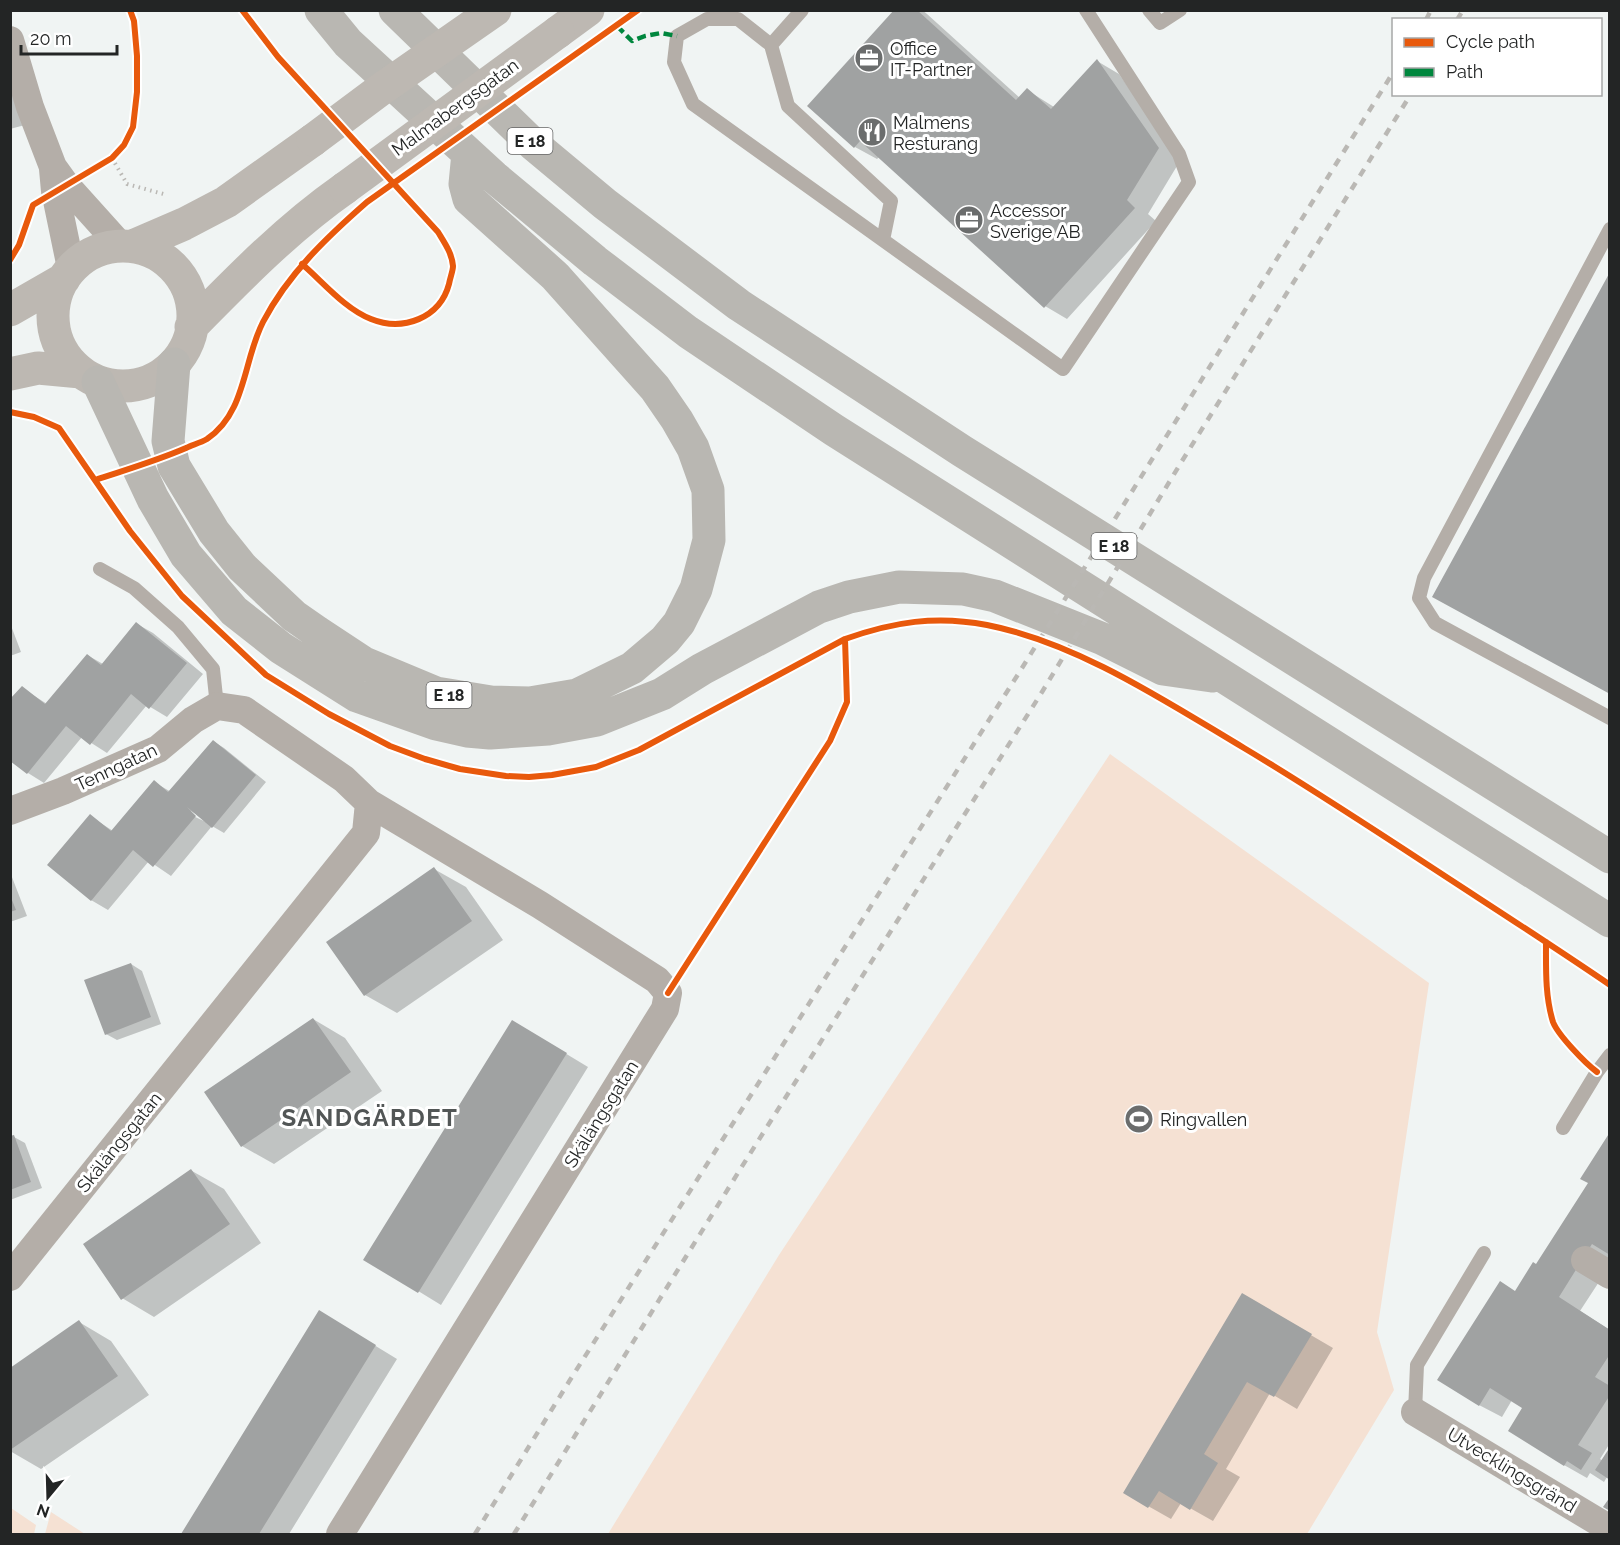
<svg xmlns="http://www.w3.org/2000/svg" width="1620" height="1545" font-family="Raleway,sans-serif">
<rect width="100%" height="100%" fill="#f0f4f3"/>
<path fill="#f5e1d3" d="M1110,754L1429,983L1377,1332L1394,1390L1307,1534H608L779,1255Z
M11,1508L36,1525L34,1534H11Z
M51,1512L85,1534H45Z"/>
<path fill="#0003" fill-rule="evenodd" d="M896,10H922L927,14L1020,98L1027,90L1054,107L1097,61L1119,74L1180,161L1148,214L1156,221L1067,319L1045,306L880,156L877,159L855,147Z
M10,78L25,125L10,129Z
M10,623L21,652L10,656Z
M137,624L153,633L203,674L167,717L147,705L107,753L82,737L44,783L28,773L22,688L47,704L87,655L103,664Z
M213,741L224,748L266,782L224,833L212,826L171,876L149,861L108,910L91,900L90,816L113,831L154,782L171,792ZM191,811L202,818L208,823L189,814Z
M434,869L466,887L503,940L397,1013L365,995Z
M10,872L27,916L10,922Z
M131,964L142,971L161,1024L117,1040L106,1034Z
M313,1019L345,1038L382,1091L274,1164L242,1146Z
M535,1035L588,1067L441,1305L366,1259Z
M1610,1135V1265L1580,1311L1610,1330V1443L1600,1459L1603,1461L1607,1477L1604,1482L1590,1473L1587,1478L1564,1465L1524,1408L1512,1400L1502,1417L1479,1405L1516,1293L1537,1266L1590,1182Z
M14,1137L25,1143L42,1188L10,1200V1138Z
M192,1171L224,1189L261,1243L154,1317L122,1298Z
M1242,1295L1333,1348L1297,1409L1270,1393L1226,1469L1240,1477L1213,1521L1181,1503L1171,1519L1125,1493Z
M320,1312L397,1359L289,1534H182Z
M79,1322L111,1341L149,1395L41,1469L10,1451V1369Z"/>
<path fill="#a0a2a2" d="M894,10H917L1016,100L1027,88L1051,109L1097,59L1159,148L1127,200L1135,208L1044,308L860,141L854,148L807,106Z
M1610,272V694L1432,597Z
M136,622L187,663L149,709L131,694L90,745L66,726L27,774L10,761V699L22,686L45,704L87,654L101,665Z
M213,740L256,775L212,828L187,807L196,816L153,867L133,850L91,901L47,865L90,814L111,831L154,780L168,792Z
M434,867L472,921L364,996L326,942Z
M10,895L16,910L10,912Z
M131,963L151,1017L105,1035L84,980Z
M313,1018L351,1072L241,1147L204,1092Z
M512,1020L567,1053L418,1293L363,1260Z
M1610,1132V1255L1592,1244L1559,1297L1610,1330V1354L1595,1377L1610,1386V1395L1578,1445L1592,1453L1581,1470L1567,1461L1564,1466L1508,1431L1522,1408L1490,1388L1479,1406L1437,1380L1500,1281L1515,1291L1533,1262L1536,1264L1588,1183L1580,1179Z
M14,1135L31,1182L10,1190V1136Z
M191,1169L230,1224L121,1300L83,1244Z
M1242,1293L1312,1334L1274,1397L1247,1382L1204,1454L1218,1463L1190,1510L1159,1491L1148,1508L1123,1493Z
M319,1310L376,1345L259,1534H181Z
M79,1320L118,1376L10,1450V1368Z
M1610,1447V1480L1595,1470Z
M1610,1497V1511L1603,1507Z"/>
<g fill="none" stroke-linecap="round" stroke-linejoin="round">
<path stroke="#bab8b4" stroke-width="4" stroke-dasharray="1.5 4.5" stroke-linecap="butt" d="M112,158L127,184L167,195"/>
<path stroke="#b4aea8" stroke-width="14" d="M802,10L771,45L738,19H707L677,36L674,62L693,104L1063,369L1189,182L1179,154L1086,10
M1149,10L1160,23L1180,10
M771,45L788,106L891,201L883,240
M1610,229L1424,578L1419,598L1435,623L1610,718
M100,569L134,588L178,627L213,669L217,706
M1563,1128L1597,1072L1610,1055
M1415,1412L1417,1365L1484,1253"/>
<path stroke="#b4aea8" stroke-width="28" d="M10,40L30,107L53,167L66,185L120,245
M53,169L55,191L71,268
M10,811L63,791L158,749L193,720L217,706L244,710L344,779L369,803L366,833L10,1277
M1585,1260L1610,1275
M1415,1412L1610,1529
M340,1534L665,1009L668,993L657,980L540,905L369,803"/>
<path stroke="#bdb8b2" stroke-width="33" d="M558,32L588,10
M133,246L184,224L226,202L313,140
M53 316a70 70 0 1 1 140 0a70 70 0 1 1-140 0Z
M10,310L64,279
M191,327C240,277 288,228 345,188
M10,374L38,368L81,372"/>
<path stroke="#b9b7b2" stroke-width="33" d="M321,10L348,43L494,177L595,261L688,332L834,430L1610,921
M395,10L533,144L605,204L739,305L962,451L1610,857
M174,364L168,441L174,466L214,532L242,567L294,616L317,632L364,663L436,693L491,702L530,703L577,695L632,668L665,640L679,623L696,589L709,540L708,490L693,448L677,420L655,388L555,276L469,199L465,184L468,153
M98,382L153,499L186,555L234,611L281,648L357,696L436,724L467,731L490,733L548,729L597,720L662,694L702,669L819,607L849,597L899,587L963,589L995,596L1103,639L1163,669L1212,676"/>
<path stroke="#bab8b4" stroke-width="4.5" stroke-dasharray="8 8" stroke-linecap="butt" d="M1426,20L1431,10
M1457,20L1463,10
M475,1534L570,1380L1017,676L1394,71
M514,1534L741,1168L1042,692L1182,461L1411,94"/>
<path stroke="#bdb8b2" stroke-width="33" d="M313,140L380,90L495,10
M345,188L558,32"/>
<path stroke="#00873e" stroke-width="4.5" stroke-dasharray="9 4.5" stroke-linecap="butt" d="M617,26L632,41L645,36L661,33L677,36"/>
<g stroke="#fff" stroke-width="10">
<path id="cycleway" d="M242,10L278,57L438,232C444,242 452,253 453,266C453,271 450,278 449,284C440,318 403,332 371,319C345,309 323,282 302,264
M10,260L19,245L33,205L112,158L124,145L133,127L137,92V56L134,21L130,10
M10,412L34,417L59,428L130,531L182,596L266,675L329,714L390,746L425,759L460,769L506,776L529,777L552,775L596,767L639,750L845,639C893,622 936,615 987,625C1078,643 1165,701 1244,748C1306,785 1367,825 1428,865C1489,905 1550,944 1610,985
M95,480C125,470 156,461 186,448C192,445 200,443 207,439C246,413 243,361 263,322C288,274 327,237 367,202L638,10
M1546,942C1546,969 1545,996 1553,1022C1558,1035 1585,1063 1597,1072
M668,993L830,741L847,702L845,639"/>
</g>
<use href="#cycleway" stroke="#e8590c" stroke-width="6"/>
</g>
<defs>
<g id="office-disc" transform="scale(1.5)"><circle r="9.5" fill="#6b6d6d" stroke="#fff"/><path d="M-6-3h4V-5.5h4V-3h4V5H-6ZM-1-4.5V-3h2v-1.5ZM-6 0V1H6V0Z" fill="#fff"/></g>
<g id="restaurant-disc" transform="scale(1.5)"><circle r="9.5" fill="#6b6d6d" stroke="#fff"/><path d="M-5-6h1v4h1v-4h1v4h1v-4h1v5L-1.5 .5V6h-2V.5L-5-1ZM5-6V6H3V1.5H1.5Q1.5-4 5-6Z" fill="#fff"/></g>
<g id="stadium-disc" transform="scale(1.5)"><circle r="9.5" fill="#6b6d6d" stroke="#fff"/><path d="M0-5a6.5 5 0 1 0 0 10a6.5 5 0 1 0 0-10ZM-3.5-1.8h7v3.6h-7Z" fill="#fff"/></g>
</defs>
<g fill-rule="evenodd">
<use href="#office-disc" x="869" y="58"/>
<use href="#restaurant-disc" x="872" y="132"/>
<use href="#office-disc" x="969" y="220"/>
<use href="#stadium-disc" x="1139" y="1119"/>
</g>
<g text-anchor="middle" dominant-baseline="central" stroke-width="6" stroke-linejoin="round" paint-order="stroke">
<g fill="#fff" stroke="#656666" stroke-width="1.5">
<rect x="507.5" y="128" width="45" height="26" rx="4.5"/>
<rect x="1091.5" y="533" width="45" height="26" rx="4.5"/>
<rect x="426.5" y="682" width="45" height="26" rx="4.5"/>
</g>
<g font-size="16" font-weight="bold" fill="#232525">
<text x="530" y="141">E 18</text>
<text x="1114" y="546">E 18</text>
<text x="449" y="695">E 18</text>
</g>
<g font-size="18" fill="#232525" stroke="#fff" text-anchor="start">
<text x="890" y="48">Office<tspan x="890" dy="21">IT-Partner</tspan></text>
<text x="893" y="122">Malmens<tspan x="893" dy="21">Resturang</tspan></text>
<text x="990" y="210">Accessor<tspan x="990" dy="21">Sverige AB</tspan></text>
<text x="1160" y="1119">Ringvallen</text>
</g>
<g font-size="18" fill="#232525" stroke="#fff">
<text transform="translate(455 107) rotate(-36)">Malmabergsgatan</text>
<text transform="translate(116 767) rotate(-25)">Tenngatan</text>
<text transform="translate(601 1114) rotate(-58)">Skälängsgatan</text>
<text transform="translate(119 1142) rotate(-51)">Skälängsgatan</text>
<text transform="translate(1512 1470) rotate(31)">Utvecklingsgränd</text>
</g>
<g font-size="24" font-weight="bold" letter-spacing="1.5" fill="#525656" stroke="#fff">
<text x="370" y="1117">SANDGÄRDET</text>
</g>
</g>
<rect width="1620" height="1545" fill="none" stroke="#232525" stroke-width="24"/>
<rect x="1392" y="18" width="210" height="78" fill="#ffffff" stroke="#a7a8a8" stroke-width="1.5"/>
<rect x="1404" y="38" width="30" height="9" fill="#e8590c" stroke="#a7a8a8" stroke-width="1.5"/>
<text x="1446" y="48" font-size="18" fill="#232525">Cycle path</text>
<rect x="1404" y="68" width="30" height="9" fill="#00873e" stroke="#a7a8a8" stroke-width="1.5"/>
<text x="1446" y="78" font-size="18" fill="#232525">Path</text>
<g transform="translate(48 1497) rotate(199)" stroke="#ffffff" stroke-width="4.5" paint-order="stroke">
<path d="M0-4.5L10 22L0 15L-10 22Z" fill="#232525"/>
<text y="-9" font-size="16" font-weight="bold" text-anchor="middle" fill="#232525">N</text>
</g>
<path d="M21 45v9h96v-9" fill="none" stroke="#232525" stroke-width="3"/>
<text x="30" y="45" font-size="18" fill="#232525" stroke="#ffffff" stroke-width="4.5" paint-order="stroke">20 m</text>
</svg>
